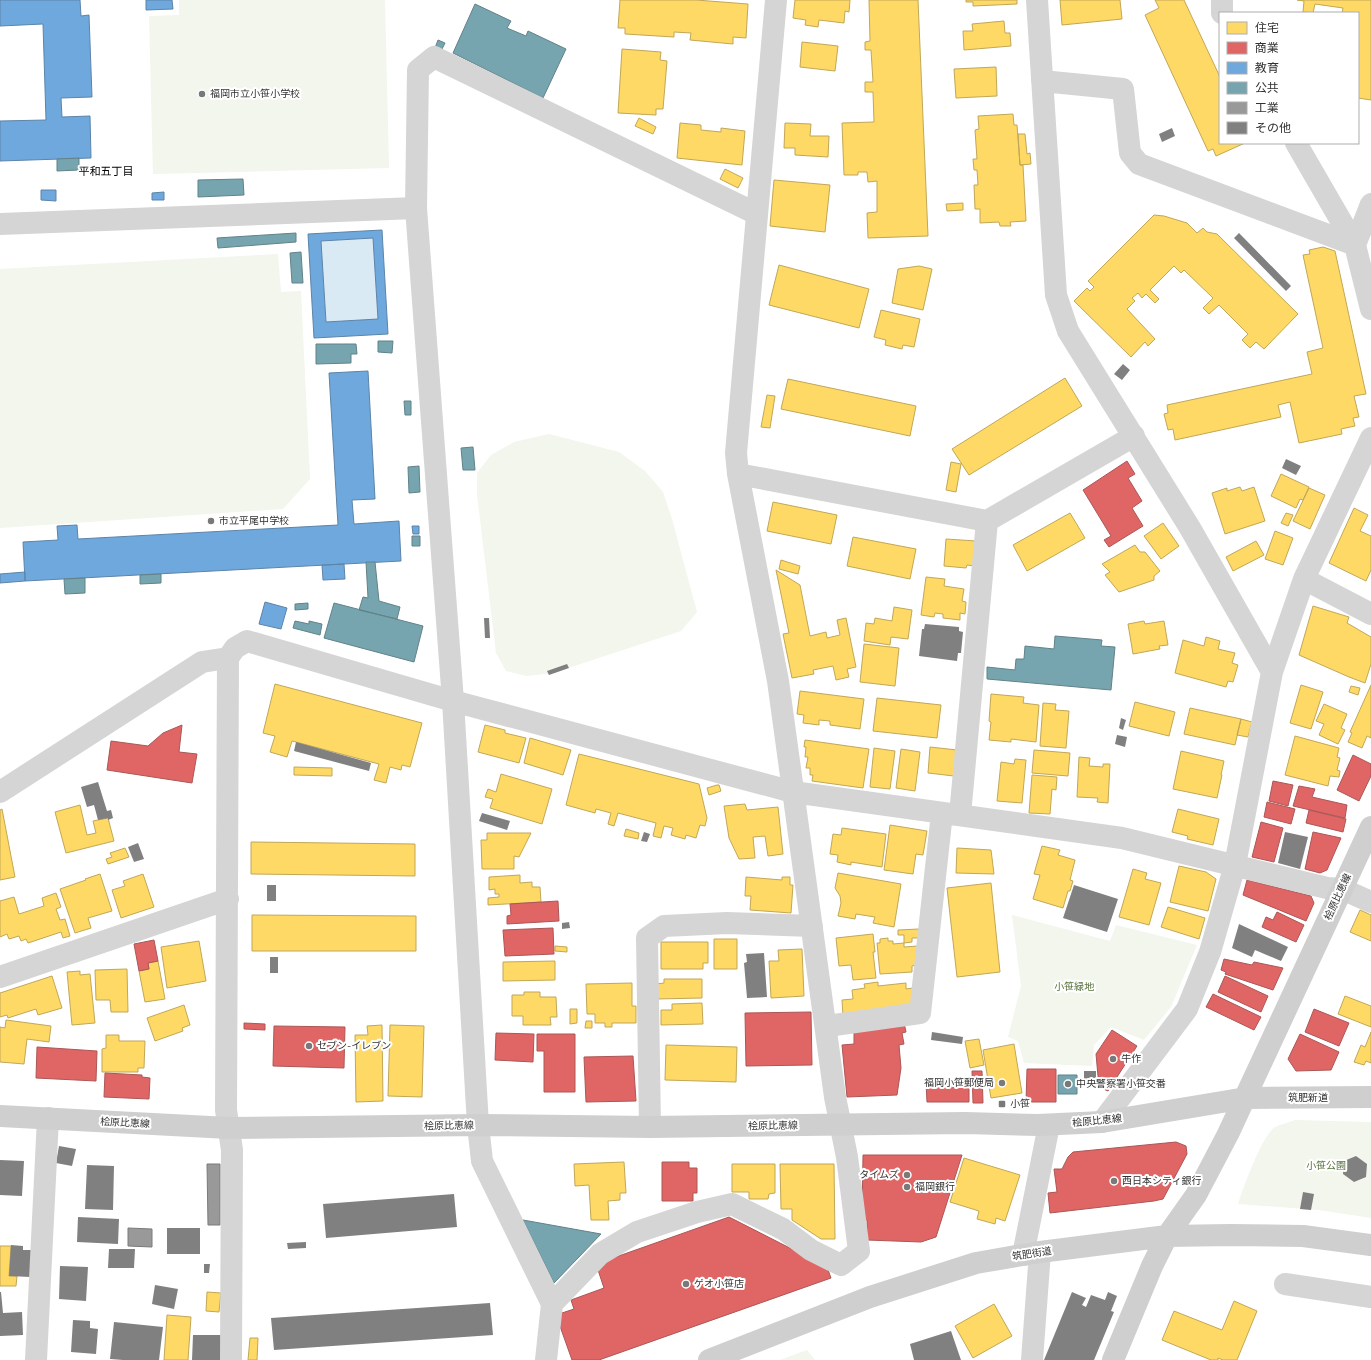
<svg xmlns="http://www.w3.org/2000/svg" width="1371" height="1360" font-family="'Nunito Sans','Noto Sans JP',sans-serif">
<rect width="100%" height="100%" fill="#fff"/>
<path fill="#f2f6ed" d="M179,0H385L389,168L153,174L149,16L179,15Z
M278,254L281,292L301,291L310,479L283,509L0,528V269Z
M549,434L619,452L645,471L663,492L672,519L697,612L681,631L553,673L526,676L506,671L496,653L477,494V473L491,455L514,442Z
M1012,915L1110,941L1116,925L1197,945L1171,1007L1144,1040L1111,1027L1094,1045L1092,1066L1024,1063L1018,1041L1008,1037L1021,986Z
M1295,1120L1371,1122V1218L1319,1210L1238,1204C1243,1188 1262,1136 1274,1128C1280,1124 1288,1123 1295,1120Z
M807,1350L815,1360H779H780Z"/>
<path fill="#d9eaf4" d="M373,238L378,319L326,322L321,241Z"/>
<path fill="#ffd966" stroke="#c1a756" d="M620,0H696L748,4L746,38L733,37V44L690,40L691,33L674,32V37L625,34V28H618Z
M795,0H850L849,12L845,11L844,23L819,20L818,27L805,25L806,20L793,18Z
M869,0H918L928,236L868,238L867,213L877,212V181L868,182L867,172H858V175H844L842,123L874,122L873,92H865V82H873L871,50H865V42L870,41Z
M966,0H1017V4L973,6V2H966Z
M1060,0H1120L1122,19L1062,25Z
M1155,0H1184L1220,77V143H1245L1216,156L1213,149L1208,151L1145,15L1159,8Z
M1297,0H1371V100L1358,98V13H1342L1343,8L1315,4L1313,13L1303,12L1304,1Z
M1004,21L1005,33H1010L1011,46L964,50L963,31H973L972,24Z
M802,42L838,46L835,71L800,67Z
M622,49L661,52L660,60L667,61L663,109H656V115L618,113Z
M996,67L997,96L956,98L954,69Z
M1013,114L1014,125H1017L1020,165H1023L1026,221L1010,222L1011,226H1000L999,222L980,223V209H975L974,185H978L977,170H974L973,159H977L975,130L979,129L978,116Z
M639,118L656,127L653,134L635,126Z
M680,123L701,125V130L721,132V128L745,131L742,165L677,158Z
M785,123L811,124L810,136H829L828,157L795,155V148H784Z
M1018,134H1025L1027,154L1030,153L1031,164L1020,165Z
M725,169L743,178L738,188L720,179Z
M774,180L830,185L825,232L770,226Z
M963,203V210L947,211L946,204Z
M1154,215L1164,216L1187,223L1197,233L1203,228L1207,232L1217,234L1298,314L1264,349L1256,342L1250,348L1242,340L1248,334L1219,305L1209,314L1203,308L1213,298L1184,270L1181,273L1174,266L1150,290L1159,299L1155,303L1146,294L1142,298L1138,293L1132,298L1135,301L1127,309L1155,339L1148,346L1145,342L1131,357L1074,301L1087,288L1090,291L1094,287L1088,281Z
M1323,247L1335,251L1366,394L1354,396L1359,417L1353,418L1355,426L1341,429L1342,434L1299,443L1290,402L1278,405L1281,417L1175,440L1173,429L1168,430L1164,414L1168,413L1167,405L1312,374L1307,352L1323,348L1303,255L1310,254L1309,250Z
M779,265L869,289L859,328L769,305Z
M919,266L932,269L923,310L892,303L898,269Z
M881,310L920,319L914,347L903,345L902,349L885,345L886,340L874,337Z
M1065,378L1082,406L969,475L952,449Z
M788,379L916,406L910,436L781,409Z
M767,395L775,396L770,428L761,427Z
M951,462L961,464L956,492L946,490Z
M1281,474L1309,487L1303,500L1300,499L1296,508L1271,496Z
M1240,487L1242,491L1254,487L1265,521L1225,534L1212,493L1227,488V491Z
M1309,488L1325,495L1310,529L1293,521Z
M773,502L837,515L831,544L767,531Z
M1354,508L1368,515L1360,531L1371,536V570L1366,581L1329,563Z
M1070,513L1085,538L1027,571L1013,545Z
M1286,513L1293,515L1288,526L1281,523Z
M1163,523L1179,546L1161,559L1144,536Z
M1275,531L1293,538L1283,565L1265,559Z
M853,537L916,549L910,579L847,566Z
M946,539L976,541L974,566L967,565L966,568L944,566Z
M1256,541L1264,555L1233,571L1226,557Z
M1135,545L1140,552H1145L1160,571L1154,576V580L1119,592L1105,575L1110,572L1102,564Z
M781,560L800,566L798,574L779,569Z
M776,570L800,585L810,636L826,632L827,638L840,635L837,620L846,618L856,667L847,669L849,677L836,680L833,666L813,670L814,674L792,678L783,634L789,633Z
M926,577L945,579L944,586L964,589L962,601L966,602L965,614L960,613V620L943,618V614L935,613L934,617L921,615Z
M1313,606L1349,617L1347,623L1371,637V664L1365,683L1349,677L1299,655Z
M894,607L912,610L908,639L891,637L890,645L864,641L866,623L874,624L875,618L892,621Z
M1144,621L1145,624L1164,621L1168,645L1159,646L1160,649L1133,654L1128,624Z
M1206,637L1220,641L1218,649L1235,653L1232,663L1238,665L1233,682L1228,681L1226,687L1175,673L1183,640L1204,646Z
M864,644L899,648L895,686L860,682Z
M275,684L422,723L410,767L402,765L401,770L390,767L386,783L374,780L379,764L292,741L287,757L270,752L275,736L263,733Z
M1301,685L1323,692L1311,729L1290,723Z
M1371,685V738L1367,736L1362,748L1348,742L1352,733L1350,732Z
M1351,686L1360,688L1358,695L1349,692Z
M800,691L864,699L860,729L830,725V721L819,720V725L803,723L804,715L797,714Z
M991,694L1024,697L1023,703L1039,705L1036,742L1011,739V742L989,740L991,722L989,721Z
M877,698L941,705L937,738L873,731Z
M1135,702L1175,712L1169,736L1129,726Z
M1043,703L1056,704L1055,710L1069,711L1066,748L1040,746Z
M1324,704L1347,714L1341,728L1345,730L1338,744L1319,735L1324,724L1316,721Z
M1190,708L1241,719L1235,745L1184,734Z
M1241,719L1252,722L1248,737L1237,735Z
M485,725L505,730V733L526,738L519,763L478,752Z
M1295,736L1339,748L1337,757L1340,758L1337,770L1340,771L1339,777L1330,776L1328,786L1285,775Z
M530,738L571,750L563,775L524,763Z
M805,740L869,749L863,788L812,781L813,775H810V768H806L808,757H805L806,747H804Z
M930,747L957,750L954,776L928,773Z
M874,748L895,751L890,789L870,787Z
M901,749L920,752L915,791L896,788Z
M1034,750L1070,753L1068,776L1032,773Z
M1181,751L1224,761L1221,775H1222L1217,798L1173,789Z
M579,754L699,784L707,818L705,826L700,825L696,838L686,835L685,839L671,835L673,828L664,826L661,838L653,836L656,823L618,813L614,826L608,824L611,813L596,809L595,813L566,805Z
M1079,757L1090,758L1089,766L1103,767V764H1110L1108,803L1097,802L1098,798L1077,797Z
M1015,759L1026,760L1022,803L997,801L1001,762L1014,764Z
M294,767L332,768V776L294,775Z
M501,774L552,789L542,824L490,808L493,799L485,797L488,789L496,792Z
M1032,775L1057,777L1056,790L1052,789L1050,814L1029,813Z
M717,785H719L721,791L709,795L707,788Z
M745,804L747,810L778,807L783,854L768,856L765,836L753,837L755,858L739,859L729,838L724,806Z
M80,805L87,835L96,833L93,821L108,818L114,841L66,853L55,812Z
M2,809L15,877L0,880V810Z
M1178,809L1219,819L1213,845L1187,839L1188,836L1172,832Z
M890,825L927,831L923,855L916,854L913,874L884,870Z
M842,828L886,834L882,867L851,862V865L837,862L838,855L830,854L833,834L841,835Z
M626,829L639,833L638,839L624,836Z
M487,833H531L519,857L514,856V869H482L481,840H487Z
M251,842L415,844V876L251,874Z
M1042,846L1060,850L1058,855L1075,860L1070,880L1073,881L1070,891H1068L1063,908L1033,899L1040,875L1034,874Z
M125,848L129,857L108,864L106,859L112,857L110,853Z
M957,848L991,850L994,874L956,873Z
M1179,866L1206,872L1216,879L1208,911L1170,902Z
M1133,869L1147,873L1145,879L1161,883L1149,925L1119,917Z
M838,873L901,884L894,927L873,923L875,917L856,914L855,919L838,916L841,903L840,896L835,888Z
M100,874L112,911L88,918L91,928L75,933L60,889L86,880L85,879Z
M143,874L154,907L121,918L112,890L125,886L123,881Z
M520,875V883L532,882V887H540L541,902L488,905V898L499,897V894H495V889L489,890V877Z
M746,877L782,880V877H790V885H793L791,913L750,910L751,896H745Z
M991,883L1000,972L957,977L947,888Z
M56,893L61,907L56,909L60,920L65,919L70,936L63,938L61,932L28,943L26,939L21,941L19,936L9,939L7,934L0,937V901L14,897L19,914L44,906L42,898Z
M1168,907L1205,918L1199,939L1161,927Z
M1360,910L1371,915V941L1350,932Z
M252,915L416,916V951H252Z
M919,929V938H912V942L904,943V935H898V930Z
M873,934L875,952H873L876,978L853,980L851,965L839,966L836,938Z
M888,938V941H893V944L904,943V947L918,946L916,965L912,966V972L880,974L877,943H880V939Z
M714,939H737V969H714Z
M199,941L206,981L167,988L161,947Z
M661,942H708V963H703V969H661Z
M555,946L567,947V952L555,951Z
M802,949L804,996L771,998L769,961H779L778,950Z
M158,961L165,999L145,1002L139,971L149,969L148,963Z
M555,961V980L503,981V962Z
M127,969L128,1012H111L110,1000H96L95,970Z
M80,971V975L90,974L95,1023L72,1025L67,972Z
M52,976L62,1008L38,1015L36,1009L8,1018L7,1015L0,1017V993Z
M664,979H702V998L656,999V984L664,983Z
M878,982V986L906,983V989L913,988L911,1008L843,1016L842,1000L853,999L852,990L865,988L864,984Z
M632,983V1006H636V1023H612V1027H605V1023H595V1014H587L586,984Z
M524,992H540V997H556L557,1017H550L551,1025H523V1016H512V995H524Z
M1345,996L1371,1006V1027L1338,1014Z
M702,1003L703,1024L661,1025V1010H672V1004Z
M184,1005L190,1025L182,1028L183,1031L155,1041L147,1018Z
M570,1009H577V1023L570,1024Z
M6,1020L51,1026L49,1042L27,1039L24,1064L0,1062V1027L5,1028Z
M586,1021H592V1028H585Z
M382,1025L383,1101L356,1102L355,1035H368L367,1026Z
M390,1025L424,1026L422,1097L388,1096Z
M1371,1032V1063L1366,1061L1364,1065L1354,1062L1361,1045L1365,1047Z
M106,1035H119V1041H145L144,1068H138V1072H102V1049L106,1048Z
M979,1039L984,1065L970,1068L965,1041Z
M1014,1044L1022,1093L991,1098L983,1050Z
M666,1045L737,1047L736,1082L665,1080Z
M964,1158L1020,1175L1005,1221L996,1218L995,1224L977,1219L979,1211L950,1202Z
M624,1162L626,1193H620V1200L608,1201L609,1220H591L589,1185L575,1186L574,1164Z
M732,1164H775V1193L769,1194L768,1199H749V1192H732Z
M780,1164H834L835,1239H821L792,1220V1209H781Z
M0,1246H11L9,1276H17L16,1286H0Z
M207,1292L221,1293L219,1312L206,1311Z
M1234,1301L1257,1311L1237,1360H1223L1218,1358V1360H1211L1162,1340L1174,1311L1222,1330Z
M994,1304L1012,1336L973,1358L955,1326Z
M167,1315L191,1317L188,1360H164Z
M250,1338H258L257,1360H248Z"/>
<path fill="#e06666" stroke="#ac5656" d="M1127,461L1135,474L1128,478L1142,501L1132,508L1143,526L1109,547L1104,540L1111,536L1083,490Z
M182,725L179,752L197,754L192,783L107,770L111,741L148,746L163,733Z
M1353,755L1371,764V776L1359,801L1337,790Z
M1273,781L1293,785L1288,806L1269,801Z
M1299,786L1315,789L1312,797L1347,805L1345,818L1293,806Z
M1267,802L1295,809L1291,824L1264,817Z
M1309,810L1346,819L1343,832L1306,823Z
M1261,822L1283,828L1274,862L1252,857Z
M1313,832L1341,838L1327,870L1320,873L1305,869Z
M1247,880L1311,896L1314,903L1306,921L1243,895Z
M558,901L559,921L507,924V916L511,915L510,904Z
M1277,912L1304,925L1296,942L1262,927L1266,917L1273,920Z
M553,928L554,954L505,956L503,930Z
M154,940L158,961L148,963L149,969L139,971L134,944Z
M1224,959L1252,965L1254,962L1283,968L1273,990L1225,974L1226,972L1221,970Z
M1225,976L1268,996L1261,1012L1218,992Z
M1213,994L1261,1017L1254,1030L1206,1007Z
M1314,1009L1349,1023L1339,1046L1305,1032Z
M811,1012L812,1065L746,1066L745,1013Z
M903,1018L906,1032L902,1033L904,1044L899,1045L901,1068L897,1095L847,1097L842,1045L854,1044V1027Z
M244,1023L265,1024V1030L244,1029Z
M274,1026L345,1027L344,1068L273,1066Z
M1112,1030L1137,1046L1108,1091L1099,1087L1096,1054Z
M496,1033L534,1034L533,1062L495,1060Z
M537,1034H575V1092H544V1051H537Z
M1300,1034L1339,1052L1331,1070L1296,1071L1288,1059Z
M37,1047L97,1051L96,1081L36,1078Z
M633,1056L636,1101L586,1102L584,1057Z
M1027,1069H1056V1102H1026Z
M972,1071H982L983,1103H973Z
M105,1073L142,1075V1077L150,1078L149,1099L104,1097Z
M926,1083H969V1102H927Z
M1176,1142L1186,1146L1187,1154L1163,1199L1154,1201L1050,1213L1048,1193L1057,1192L1054,1169H1062L1068,1157L1073,1152Z
M863,1155H962L936,1237L921,1242L867,1240V1220L862,1218Z
M662,1162H689V1168H697V1193H693V1201H662Z
M729,1217L827,1267L831,1278L599,1360H572L556,1315L574,1309L571,1300L604,1288L596,1264Z"/>
<path fill="#6fa8dc" stroke="#5c84a9" fill-rule="evenodd" d="M0,0H80L81,16L89,15L92,97L61,98L62,117L90,116L91,158L0,161V121L46,120L43,24L0,26Z
M146,0H172L173,9L146,10Z
M41,190H56V201L41,200Z
M164,192V200H152V193Z
M382,230L388,334L314,338L308,234ZM373,238L378,319L326,322L321,241Z
M368,371L375,499L352,500L354,524L399,521L401,561L25,581L23,542L58,540L57,526L77,525L78,539L338,525L329,373Z
M412,526H419V534H413Z
M344,564L345,579L323,580L322,565Z
M25,572V581L0,583V574Z
M265,602L287,608L281,629L259,624Z"/>
<path fill="#76a5af" stroke="#618289" d="M475,4L511,21L507,28L526,36L528,31L566,49L543,98L453,53Z
M438,40L445,43L441,51L435,48Z
M79,158V170L57,171V159Z
M243,179L244,195L198,197V180Z
M296,233V242L218,248L217,238Z
M301,252L303,283H292L290,253Z
M378,341H393L392,353L378,352Z
M316,344H356L357,354H351V363L316,364Z
M404,401H411V415H405Z
M473,447L475,470H463L461,448Z
M419,466L420,492L409,493L408,467Z
M412,536H420V546H412Z
M366,562H375L379,601L400,607L397,619L359,610L363,597L368,598Z
M161,574V583L140,584V575Z
M85,578V593L65,594L64,579Z
M308,603V609L295,610V604Z
M334,603L423,626L414,662L324,638Z
M295,621L309,624V621L322,624L320,635L293,628Z
M1055,636L1102,640L1101,646L1115,647L1111,690L987,679V667L1015,670L1016,659H1024L1025,646L1054,649Z
M1058,1075H1077V1094H1058Z
M523,1220L601,1234L554,1283Z"/>
<path fill="#999" stroke="#7a7a7a" d="M207,1164H220V1225H208Z
M128,1228L152,1229V1247L128,1246Z"/>
<path fill="#808080" d="M1172,128L1175,136L1162,142L1159,134Z
M1239,233L1291,286L1286,291L1234,238Z
M1123,364L1130,370L1122,380L1114,374Z
M1286,459L1301,466L1296,475L1282,468Z
M484,618H489L490,638H485Z
M925,624L959,627V631L963,632L961,653H958L957,661L919,656L922,629H924Z
M567,664L569,668L549,675L547,671Z
M1121,718L1126,720L1123,730L1119,728Z
M1117,735L1127,737L1125,747L1115,744Z
M296,742L371,763L369,771L294,751Z
M98,782L107,811L111,810L113,818L108,820V818L98,820L94,805L87,807L81,787Z
M482,813L510,821L507,830L479,821Z
M644,832L650,834L647,842L641,841Z
M1285,832L1308,837L1300,869L1278,863Z
M138,843L144,859L134,862L128,847Z
M267,885H276V901H267Z
M1074,885L1118,899L1107,932L1063,918Z
M569,922L570,928L562,929V923Z
M1239,924L1288,947L1281,961L1255,950L1252,957L1232,948Z
M764,953L767,997L747,998L744,963L747,962L746,954Z
M270,957H278V973H270Z
M932,1032L963,1037L962,1044L931,1040Z
M1084,1071H1096V1081H1084Z
M59,1146L76,1149L72,1166L56,1163Z
M1356,1156L1367,1164L1366,1177L1354,1182L1343,1174L1344,1161Z
M0,1160L24,1161L22,1196L0,1195Z
M87,1165L114,1166L113,1210L85,1209Z
M1303,1192L1314,1194L1311,1210L1300,1209Z
M454,1194L457,1227L326,1238L323,1204Z
M78,1217L119,1219L118,1244L77,1242Z
M167,1228H200V1254H167Z
M306,1242V1248L288,1249L287,1243Z
M11,1245L23,1246V1250H32L30,1277L9,1276Z
M109,1249H135L134,1268H108Z
M204,1264H210L209,1273H204Z
M60,1266L88,1267L86,1301L59,1299Z
M155,1285L178,1289L174,1309L152,1304Z
M0,1292H1L3,1313L22,1312L23,1335L0,1336Z
M1072,1292L1086,1298L1082,1305L1086,1307L1091,1295L1105,1300L1108,1292L1117,1296L1111,1311L1114,1312L1094,1360H1044Z
M490,1303L493,1335L274,1350L271,1318Z
M73,1320L90,1321V1328L98,1329L96,1354L71,1352Z
M114,1322L163,1327L159,1360H123L110,1359Z
M951,1331L961,1360H914L910,1344Z
M193,1335H223L222,1360H192Z"/>
<g fill="none" stroke-linecap="round" stroke-linejoin="round">
<path stroke="#d5d5d5" stroke-width="22" d="M1037,0L1056,295L1068,331L1190,528L1272,672
M1222,0V13
M1042,81L1123,89L1130,153L1139,164L1355,245
M1296,143L1355,245
M1371,204L1355,245L1371,309
M416,208L418,70L434,57L757,214
M0,224L416,208L453,701L478,1125L482,1161L552,1304L546,1360
M738,474L987,521L1134,436
M1304,579L1371,614
M0,792L202,662L228,658
M960,815L987,521
M0,977L228,899
M827,1026L920,1013L942,813
M1102,1122L1187,1009L1210,952L1235,865L1272,672L1304,579L1371,438
M650,1127L647,938L664,926L727,923L812,926
M1023,1255L1049,1125
M1285,1284L1371,1297
M552,1304L600,1254L637,1232L697,1212L732,1204L783,1229L811,1250L841,1265L859,1251L847,1157L835,1097L778,681L738,474L736,453L776,0
M36,1360L48,1118
M231,1360L232,1150L226,1110L228,658L235,648L247,641L453,701L793,792L1122,838L1327,888L1342,889L1371,902
M1032,1360L1040,1252"/>
<path stroke="#cfcfcf" stroke-width="22" d="M0,1116L229,1128L478,1125L650,1127L965,1123L1038,1125L1102,1122L1246,1098L1371,1097
M709,1360L870,1297L976,1263L1040,1252L1167,1236L1231,1235L1303,1236L1371,1245
M1113,1360L1152,1266L1167,1236L1196,1195L1228,1134L1371,827"/>
</g>
<g fill="#797979" stroke="#fff" stroke-width="1.5">
<circle cx="202" cy="94" r="4"/>
<circle cx="211" cy="521" r="4"/>
<circle cx="309" cy="1046" r="4"/>
<circle cx="1113" cy="1059" r="4"/>
<circle cx="1002" cy="1083" r="4"/>
<circle cx="1068" cy="1084" r="4"/>
<rect x="998" y="1100" width="8" height="8" rx="2"/>
<circle cx="907" cy="1175" r="4"/>
<circle cx="1114" cy="1181" r="4"/>
<circle cx="907" cy="1187" r="4"/>
<circle cx="686" cy="1284" r="4"/>
</g>
<g text-anchor="middle" dominant-baseline="central" stroke-width="4" stroke-linejoin="round" paint-order="stroke">
<g font-size="10" fill="#313131" stroke="#fff" text-anchor="start">
<text x="210" y="94">福岡市立小笹小学校</text>
<text x="219" y="521">市立平尾中学校</text>
<text x="317" y="1046">セブン-イレブン</text>
<text x="1121" y="1059">牛作</text>
<text x="994" y="1083" text-anchor="end">福岡小笹郵便局</text>
<text x="1076" y="1084">中央警察署小笹交番</text>
<text x="1010" y="1104">小笹</text>
<text x="899" y="1175" text-anchor="end">タイムズ</text>
<text x="1122" y="1181">西日本シティ銀行</text>
<text x="915" y="1187">福岡銀行</text>
<text x="694" y="1284">ゲオ小笹店</text>
</g>
<g font-size="10" fill="#313131" stroke="#fff">
<text transform="translate(1338 897) rotate(-65)">桧原比恵線</text>
<text x="1308" y="1098">筑肥新道</text>
<text transform="translate(1097 1121) rotate(-6)">桧原比恵線</text>
<text transform="translate(125 1123) rotate(3)">桧原比恵線</text>
<text transform="translate(449 1126) rotate(-1)">桧原比恵線</text>
<text transform="translate(773 1126) rotate(-1)">桧原比恵線</text>
<text transform="translate(1032 1254) rotate(-9)">筑肥街道</text>
</g>
<g font-size="10" fill="#55703a" stroke="#fff">
<text x="1074" y="987">小笹緑地</text>
<text x="1326" y="1166">小笹公園</text>
</g>
<g font-size="11" fill="#000" stroke="#fff">
<text x="106" y="171">平和五丁目</text>
</g>
</g>
<rect x="1219" y="12" width="140" height="132" fill="#ffffff" stroke="#adadad"/>
<rect x="1227" y="22" width="20" height="12" fill="#ffd966" stroke="#adadad"/>
<text x="1255" y="32" font-size="12" fill="#313131">住宅</text>
<rect x="1227" y="42" width="20" height="12" fill="#e06666" stroke="#adadad"/>
<text x="1255" y="52" font-size="12" fill="#313131">商業</text>
<rect x="1227" y="62" width="20" height="12" fill="#6fa8dc" stroke="#adadad"/>
<text x="1255" y="72" font-size="12" fill="#313131">教育</text>
<rect x="1227" y="82" width="20" height="12" fill="#76a5af" stroke="#adadad"/>
<text x="1255" y="92" font-size="12" fill="#313131">公共</text>
<rect x="1227" y="102" width="20" height="12" fill="#999999" stroke="#adadad"/>
<text x="1255" y="112" font-size="12" fill="#313131">工業</text>
<rect x="1227" y="122" width="20" height="12" fill="#808080" stroke="#adadad"/>
<text x="1255" y="132" font-size="12" fill="#313131">その他</text>
</svg>
